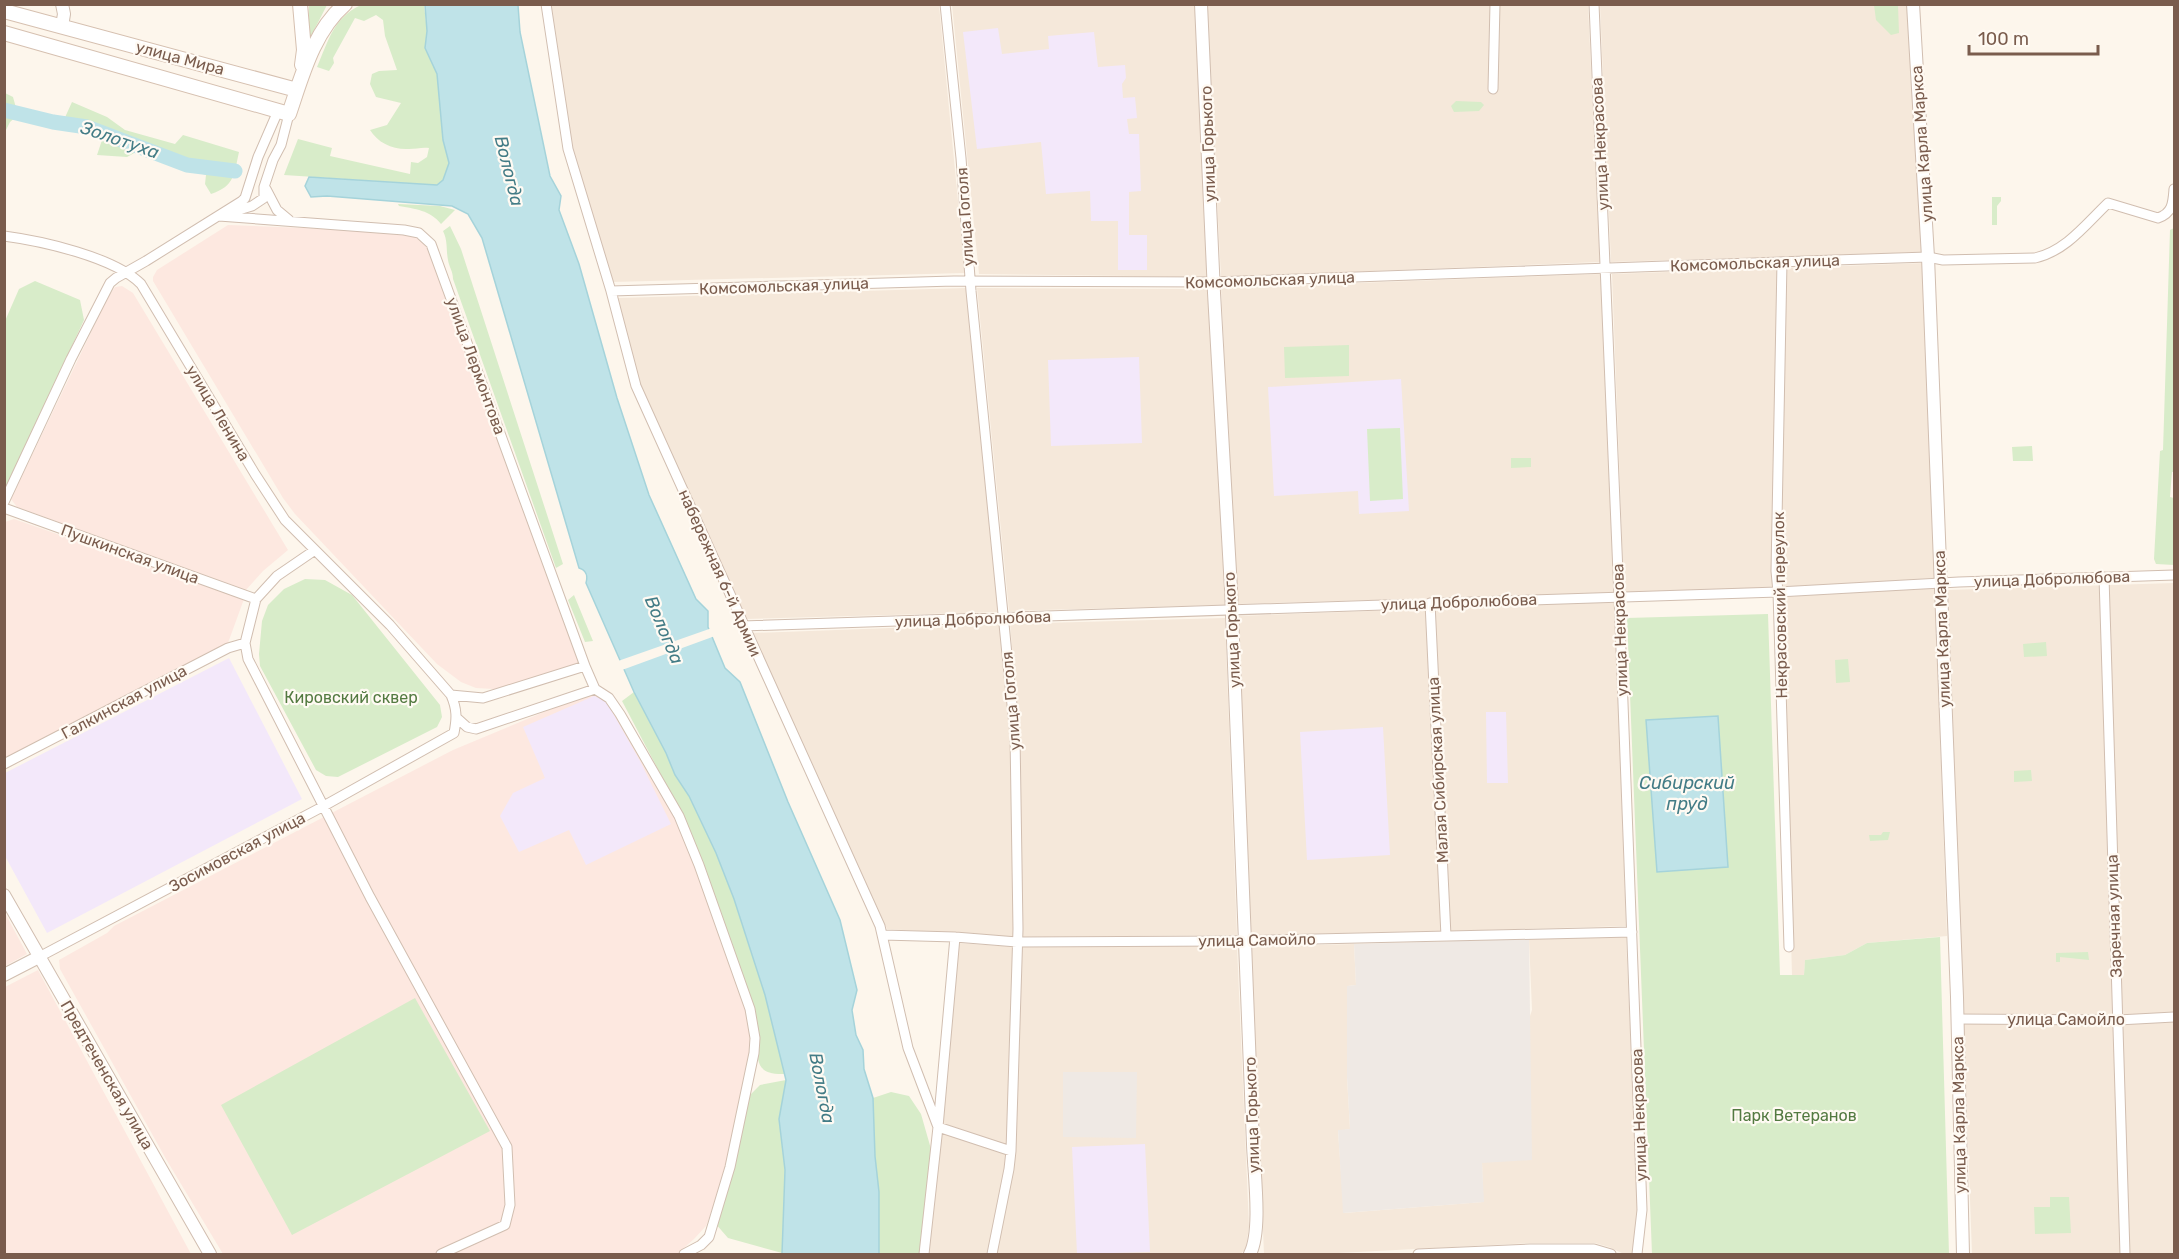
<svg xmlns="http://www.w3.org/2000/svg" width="2179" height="1259" font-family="Rubik,sans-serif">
<rect width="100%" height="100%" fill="#fdf6ec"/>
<path fill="#f5e8da" d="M550,5H939L965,273L612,282L572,148Z
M952,5H1196L1208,277L979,274Z
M1207,5H1588L1600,262L1221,277Z
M1600,5H1909L1924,252L1611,262Z
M1925,263L1935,578L1780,588L1784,268Z
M1779,268L1775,588L1624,593L1612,274Z
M1601,274L1615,593L1237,604L1221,288Z
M967,288L999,612L746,619L640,384L617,298Z
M977,288L1209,289L1225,605L1009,611Z
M2174,583V1254H1972L1948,590Z
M1935,588L1947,936L1867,943L1845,955L1805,960L1804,975H1792L1782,597Z
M1615,602L1626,926L1449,931L1433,608Z
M1426,609L1442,931L1251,935L1238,616Z
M1225,618L1237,935L1022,937L1020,735L1010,624Z
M999,624L1011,735L1014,937L887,929L752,633Z
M1626,937L1638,1210L1632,1254H1624L1609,1247L1595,1243H1529L1319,1254H1264L1251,947L1354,944L1356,985L1348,986L1347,1077L1350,1129L1338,1131L1344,1213L1483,1202L1482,1162L1532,1010L1529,939Z
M957,943L1017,947L1237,946L1249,1226L1246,1248L1241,1254H929L942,1127Z"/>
<path fill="#fde8e0" d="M228,225L404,232L426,240L579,660L576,666L552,677L494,689L476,688L461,682L437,664L295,514L283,498L153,281V277L157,270Z
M122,286L133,293L288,550L263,571L246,590L17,507L11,499L108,297L115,287Z
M14,519L244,599L228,643L5,759V522Z
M592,692L608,699L676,817L727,950L750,1024L751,1053L728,1166L706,1226L694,1239L677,1254H223L166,1159L60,969L59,960L107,933L114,926L453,750Z
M5,913L27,954L5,966H4Z
M38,970L191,1254H5V987Z"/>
<path fill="#efe9e4" d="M1529,939L1532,1160L1482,1163L1484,1202L1343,1213L1338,1130L1350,1129L1347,1077V986L1356,985L1354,944Z
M1063,1072H1137L1136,1138L1063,1137Z"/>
<path fill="#f3e8fa" d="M998,28L1002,54L1049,49L1048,36L1094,32L1098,67L1125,65L1126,78L1122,84L1123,98L1135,97L1137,118L1127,119L1129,134H1139L1141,191L1129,192V235H1147V270H1118V221H1091L1090,191L1046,194L1041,142L977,149L963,32Z
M1139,357L1142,443L1051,446L1048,360Z
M1401,379L1409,511L1359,514L1358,491L1274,496L1268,387Z
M229,658L302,799L47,933L5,856V773Z
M594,696L606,701L640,761L671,824L586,865L569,830L519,852L500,816L513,793L545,778L523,727Z
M1486,712H1506L1508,783H1487Z
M1383,727L1390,855L1307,860L1300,732Z
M1145,1144L1150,1252L1077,1254L1072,1147Z"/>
<path fill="#d8ecc9" d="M309,5H327L309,40H308Z
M361,5H424L427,31L425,48L437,74L443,140L449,163L443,180L437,185L284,175L298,139L332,148L330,156L410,174L411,162L418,163L427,157L429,148C422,147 416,149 409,149C393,150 378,143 370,130L387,125L401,103L376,97L370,84L372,74L379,71L397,70L385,36L383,20L376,15L364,21L355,18L333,58L334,63L329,71L317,67C329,40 333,18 361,5Z
M1874,5H1898L1899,33L1891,35L1876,20Z
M5,93L13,97L18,115L10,122L5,132Z
M1456,101L1481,102L1484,105L1479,111L1454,112L1451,106Z
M72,102L107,117L125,130L175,144L183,135L239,152C234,174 235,186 211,194L205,184L206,175L136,152L127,157L97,155L103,137L88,126L62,124Z
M1992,197H2001V201L1997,206V225H1992Z
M398,204L440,206L455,210L441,224C430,210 415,209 399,206Z
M450,226L461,249L563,564L556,568L453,279C453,271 449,267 448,260C446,250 448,241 443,231Z
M2174,228V472H2172L2170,497L2174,498V565L2156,564L2154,559L2160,451L2163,450L2170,230Z
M35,281L80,300L84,320L5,491V321L19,289Z
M1349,345V376L1285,378L1284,347Z
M1400,428L1403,499L1370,501L1367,429Z
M2032,446L2033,461H2013L2012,447Z
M1511,458H1531V467L1511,468Z
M305,579L325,580L352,595L440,705L442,717L437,727L338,777L326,776L316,770L260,666L259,654L262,621L268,605L284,589Z
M574,595L593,641L585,642L568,600Z
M1768,614L1780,975H1804L1805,960L1845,955L1867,943L1940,937L1949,1254H1652L1627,618Z
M2046,642L2047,656L2024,657L2023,644Z
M1848,659L1850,682L1836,683L1835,660Z
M634,692L666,753L675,775L689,796L716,853L734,899L765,995L785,1074C756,1075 757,1062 757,1037L682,815L622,701Z
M2031,770L2032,781L2014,782V771Z
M1883,832H1890L1888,840L1870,841L1869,835H1881Z
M2088,952L2089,960L2060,957V962H2056V953Z
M415,998L490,1131L292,1235L221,1105Z
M786,1080L779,1119L785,1170L782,1253L728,1238L715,1223L734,1167L750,1095L760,1085Z
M891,1092L909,1096L921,1114L931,1149L920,1254H879V1192L875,1156L873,1098Z
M2050,1197H2069L2071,1233L2035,1234L2034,1207H2050Z"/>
<path fill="#bfe3e8" stroke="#a5d3da" stroke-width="1.5" d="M425,5H518L520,32L550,176L561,196L559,210L579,264L617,398L649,495L696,599L708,611V627L725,668L740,682L788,802L840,920L857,990L852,1010L856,1035L863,1050L864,1069L873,1098L875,1156L879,1192V1254H782L785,1170L779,1119L786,1080L765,995L734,899L716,853L689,796L675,775L666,753L634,692L586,583C588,576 586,570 579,568L482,238L468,214L452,206L327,196L311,197L305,186L309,177L437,185L443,180L449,163L443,140L437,74L425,48L427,31Z
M1718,716L1728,867L1657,872L1646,720Z"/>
<path fill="#fdf6ec" d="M712,628L715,636L622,670L618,661Z"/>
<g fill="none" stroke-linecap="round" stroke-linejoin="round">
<path stroke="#bfe3e8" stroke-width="15" d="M4,110L53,122L87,127L187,165L235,171"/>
<g stroke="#d1beb0" stroke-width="11">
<path id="minor" d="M546,4L568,149L611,291L636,386L880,926L908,1048L938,1127L1011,1151
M945,4L961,158L971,291L1015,735L1018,929L1011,1151L1009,1169L992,1254
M1594,4L1619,597L1640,1154L1642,1210L1637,1254
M1493,89L1495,4
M266,189L277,210L289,220
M229,213L252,206L264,198V187L273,160L281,145L289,114
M219,216L404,230L419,233L431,244L585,666L595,689L609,698L620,714L679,816L699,865L750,1009L755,1038L754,1053L730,1167L709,1237L701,1245L684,1254
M4,236C42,241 114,257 141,284L255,474L285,520L390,625L451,695C457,709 457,718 454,733L322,807L39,957
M1782,262L1776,571L1778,592L1789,947
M611,291L954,281L1214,282L1835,260L1928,257L1943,260L2035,258C2066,251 2086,224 2108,203L2158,218C2173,213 2173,202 2174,189
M4,502L71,359L110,283L116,278L146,261L242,201L245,198L258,157L278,111
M4,508L256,599
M315,550L277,576L256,599L245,643L248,659L370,897L507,1147L510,1205L505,1225L441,1254
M2104,577L2125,1254
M1430,603L1446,936
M743,626L1778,592L1959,582L2174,575
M451,695L483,698L585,666
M457,718L467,727L476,729L595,689
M4,764L228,648L245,643
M883,935L955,937L1017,942L1228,941L1632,932
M1957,1019L2118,1020L2174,1017
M924,1254L938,1127L955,937
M1418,1254L1530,1249H1594L1611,1254"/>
</g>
<g stroke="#d1beb0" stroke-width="14">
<path id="tertiary" d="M1201,4L1214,293L1231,589L1253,1144C1254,1173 1262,1230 1250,1254
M1913,4L1928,257L1957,997L1963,1254
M62,26L64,14L62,4
M4,895L210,1254
M4,975L39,957"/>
</g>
<g stroke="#d6c0b0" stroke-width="16">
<path id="secondary" d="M300,4L304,50L302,65
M4,11L297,90
M4,33L289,114C302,76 313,32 345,4"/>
</g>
<use href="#minor" stroke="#fff" stroke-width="9"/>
<use href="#tertiary" stroke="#fff" stroke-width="12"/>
<use href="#secondary" stroke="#fff" stroke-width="14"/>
</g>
<g text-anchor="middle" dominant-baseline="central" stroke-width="4.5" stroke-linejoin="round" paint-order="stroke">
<g font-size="16" fill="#7a5c4d" stroke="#fffaf3">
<text transform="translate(180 58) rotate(15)">улица Мира</text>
<text transform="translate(1208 144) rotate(-92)">улица Горького</text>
<text transform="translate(1600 144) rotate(-93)">улица Некрасова</text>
<text transform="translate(1922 144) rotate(-94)">улица Карла Маркса</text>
<text transform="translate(965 217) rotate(-94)">улица Гоголя</text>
<text transform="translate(1755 263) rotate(-2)">Комсомольская улица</text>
<text transform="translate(1270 280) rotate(-2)">Комсомольская улица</text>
<text transform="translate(784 286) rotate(-2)">Комсомольская улица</text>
<text transform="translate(476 366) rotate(70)">улица Лермонтова</text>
<text transform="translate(218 413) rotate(59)">улица Ленина</text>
<text transform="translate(130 554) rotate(20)">Пушкинская улица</text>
<text transform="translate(720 573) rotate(66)">набережная 6-й Армии</text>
<text transform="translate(2052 579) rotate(-2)">улица Добролюбова</text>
<text transform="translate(1459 602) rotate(-2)">улица Добролюбова</text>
<text transform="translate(1780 605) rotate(-91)">Некрасовский переулок</text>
<text transform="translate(973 619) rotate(-2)">улица Добролюбова</text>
<text transform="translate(1942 629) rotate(-92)">улица Карла Маркса</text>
<text transform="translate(1232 630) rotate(-93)">улица Горького</text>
<text transform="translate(1620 630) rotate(-92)">улица Некрасова</text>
<text transform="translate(1011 701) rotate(-95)">улица Гоголя</text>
<text transform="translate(124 702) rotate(-28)">Галкинская улица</text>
<text transform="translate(1438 770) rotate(-93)">Малая Сибирская улица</text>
<text transform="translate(237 852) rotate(-28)">Зосимовская улица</text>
<text transform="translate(2114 916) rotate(-92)">Заречная улица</text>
<text transform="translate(1257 940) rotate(-1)">улица Самойло</text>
<text x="2066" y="1019">улица Самойло</text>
<text transform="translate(107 1075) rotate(60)">Предтеченская улица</text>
<text transform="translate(1252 1115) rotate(-92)">улица Горького</text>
<text transform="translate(1639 1115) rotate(-92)">улица Некрасова</text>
<text transform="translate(1959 1115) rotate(-91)">улица Карла Маркса</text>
</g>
<g font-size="16" fill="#537a41" stroke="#fffaf3">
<text x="351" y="697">Кировский сквер</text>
<text x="1794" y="1115">Парк Ветеранов</text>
</g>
<g font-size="18" font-style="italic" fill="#437c86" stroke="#fffaf3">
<text transform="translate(120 140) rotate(19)">Золотуха</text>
<text transform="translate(509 171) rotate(76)">Вологда</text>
<text transform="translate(664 630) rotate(67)">Вологда</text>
<text x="1687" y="783">Сибирский<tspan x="1687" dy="21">пруд</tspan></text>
<text transform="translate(822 1088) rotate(79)">Вологда</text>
</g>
</g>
<rect width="2179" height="1259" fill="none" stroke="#7a5c4d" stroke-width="12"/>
<path d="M1969 45v9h129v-9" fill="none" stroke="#7a5c4d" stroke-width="3"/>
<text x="1978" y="45" font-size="18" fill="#7a5c4d" stroke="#fffaf3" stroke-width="4.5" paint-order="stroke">100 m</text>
</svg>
